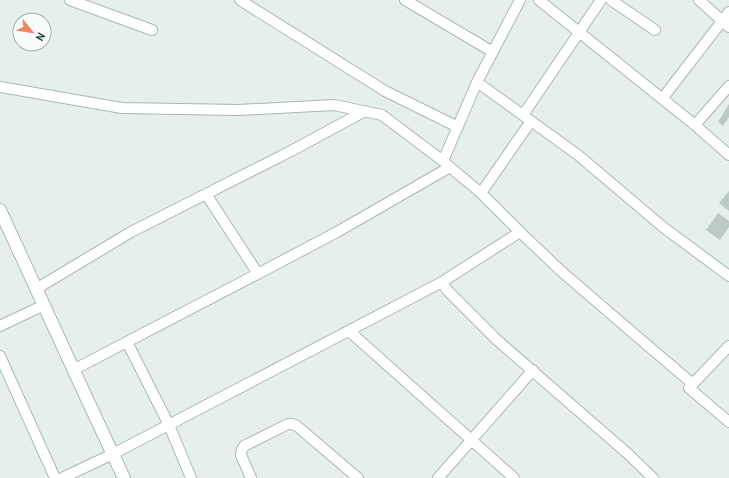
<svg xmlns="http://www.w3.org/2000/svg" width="729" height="478" font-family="'PT Sans',sans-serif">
<rect width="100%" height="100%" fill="#e6efeb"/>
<path fill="#bbcac4" d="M729,104V117L723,126L718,122Z
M729,191V211L719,203Z
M718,213L729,221V227L720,240L706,230Z"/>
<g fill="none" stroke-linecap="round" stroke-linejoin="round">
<g stroke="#a8b8b2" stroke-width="12">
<path id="minor" d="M70,0L152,30
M240,0L385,91L458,127
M405,0L493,52
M539,0L695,125
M611,0L655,30
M699,0L729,27
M477,82L578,155L663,227L729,276
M729,86L695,125L729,155
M0,87L122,108L238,110L334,105L382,115L443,161L477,82L520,0
M662,99L729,12
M523,115L601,0
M445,163L481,193L520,232L561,271L640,339L693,384
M481,193L531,121
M206,194L258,274
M442,282L447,290L497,340L627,453L653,478
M36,289L131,232L291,151L365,111
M0,326L44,305
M349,331L514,478
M127,342L169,425L191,478
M729,346L689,388L729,422
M0,356L55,478
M73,370L267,269L337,232L450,167
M62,478L113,454L442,282L520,232
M251,478L241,455C241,451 242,449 244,446L288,424H292L297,426L358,478
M438,478L533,370"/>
</g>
<g stroke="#a8b8b2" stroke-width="14">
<path id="tertiary" d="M0,210L87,399L124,478"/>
</g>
<use href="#minor" stroke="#fff" stroke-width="10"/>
<use href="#tertiary" stroke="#fff" stroke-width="12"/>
</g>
<g transform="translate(32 32) rotate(120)"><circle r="19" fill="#f7fbf9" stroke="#a3b1ad"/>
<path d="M0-3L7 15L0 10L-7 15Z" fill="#f4845f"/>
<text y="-6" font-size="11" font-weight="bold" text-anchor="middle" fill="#24423a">N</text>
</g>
</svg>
